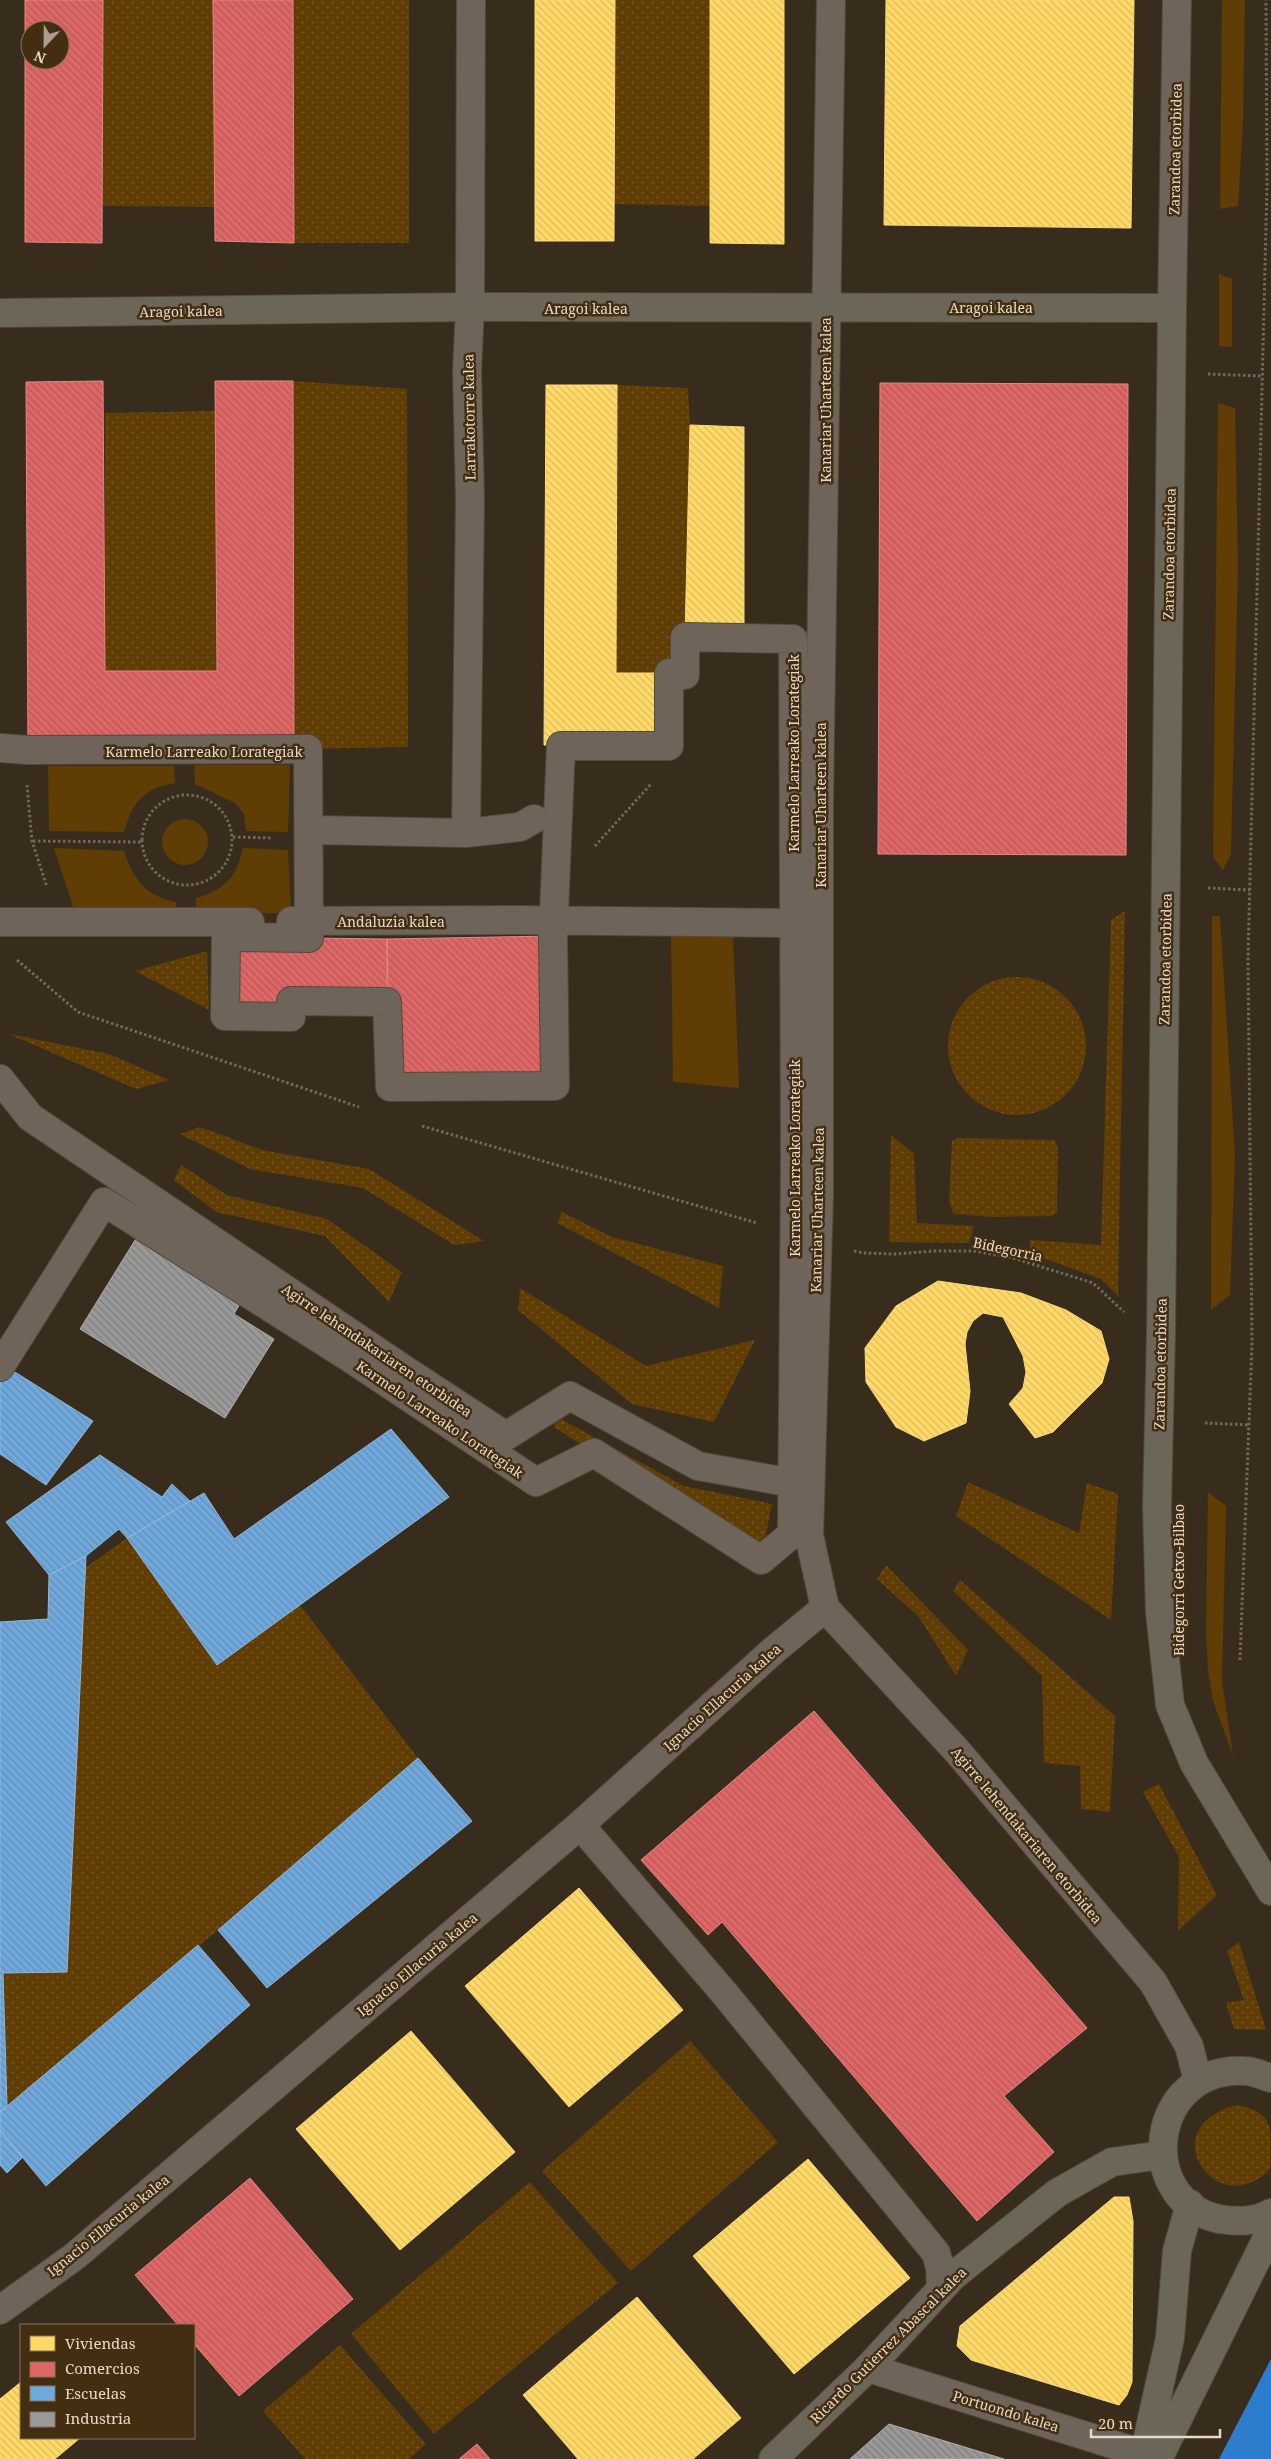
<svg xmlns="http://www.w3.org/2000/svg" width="1271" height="2459" font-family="'Noto Serif',serif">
<defs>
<pattern id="park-dots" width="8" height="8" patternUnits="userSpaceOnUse" patternTransform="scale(1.25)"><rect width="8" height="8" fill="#5f3d04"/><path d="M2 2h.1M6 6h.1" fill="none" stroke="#765827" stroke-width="1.8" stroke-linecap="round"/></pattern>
<pattern id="homes-back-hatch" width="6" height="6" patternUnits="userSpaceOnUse" patternTransform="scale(1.25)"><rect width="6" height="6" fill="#ffd966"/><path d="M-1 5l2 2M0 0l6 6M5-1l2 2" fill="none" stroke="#dabb5e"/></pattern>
<pattern id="shops-back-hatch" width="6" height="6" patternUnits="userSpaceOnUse" patternTransform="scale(1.25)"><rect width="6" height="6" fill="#e06666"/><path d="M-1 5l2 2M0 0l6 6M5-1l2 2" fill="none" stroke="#b25b5a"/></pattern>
<pattern id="schools-back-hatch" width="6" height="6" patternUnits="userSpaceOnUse" patternTransform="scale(1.25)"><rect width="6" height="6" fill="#6fa8dc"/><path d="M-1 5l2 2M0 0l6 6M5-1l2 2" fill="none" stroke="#648eb4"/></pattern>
<pattern id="industry-back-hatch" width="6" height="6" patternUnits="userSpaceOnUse" patternTransform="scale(1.25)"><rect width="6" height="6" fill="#999"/><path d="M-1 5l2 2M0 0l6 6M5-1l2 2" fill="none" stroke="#807f7d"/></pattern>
</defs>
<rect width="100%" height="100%" fill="#382d1d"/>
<path fill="#5f3d04" d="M1222,0H1245L1243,121L1238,206L1220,209Z
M1219,274L1232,279V347L1219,346Z
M1218,403L1235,408L1238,565L1231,854L1223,870L1213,857Z
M194,765H290L288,832L246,831L244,814L235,803L195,784Z
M48,766H174L175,783C143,789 133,801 124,832L49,831Z
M162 842a23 23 0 1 1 46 0a23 23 0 1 1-46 0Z
M54,848L124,851C134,880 145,896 176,902L177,917L76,916Z
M243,848L288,850L291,913L196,914V898C225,890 236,878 243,848Z
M1212,916H1220L1235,1156L1230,1295L1211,1310Z
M671,932L733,935L739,1088L673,1082Z
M1208,1492L1226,1506L1222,1681L1233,1755L1213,1701L1208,1670L1206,1632Z"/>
<path fill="url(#park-dots)" d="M103,0H213L215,207L103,206Z
M293,0H409V243H294Z
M615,0H710V206L614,204Z
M293,381L407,389L408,747L294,749Z
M617,385L688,388L690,425L685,637L669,673H616Z
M216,411L217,671H105V413Z
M1125,911L1118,1285L1119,1297L1101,1279L1029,1253L1030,1240L1101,1245L1111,920Z
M207,951L209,1010L135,971Z
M948 1046a69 69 0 1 1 138 0a69 69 0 1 1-138 0Z
M9,1034L109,1054L169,1080L136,1089Z
M200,1127L262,1150L369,1169L484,1241L454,1245L363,1188L250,1169L180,1134Z
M891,1135L914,1154L917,1223L974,1226L969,1243L889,1242Z
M958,1138L1055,1140L1058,1148L1057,1212L1052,1216L992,1217L954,1214L949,1202L952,1141Z
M181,1165L227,1195L327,1219L402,1272L389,1302L325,1236L216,1212L174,1180Z
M562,1212L612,1237L723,1266L719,1308L557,1223Z
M520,1288L646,1366L755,1340L714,1422L632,1404L518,1310Z
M557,1417L684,1486L772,1504L761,1560L554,1427Z
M968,1482L1079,1533L1087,1483L1118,1494L1111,1620L956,1516Z
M127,1538L217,1664L299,1604L418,1758L218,1930L7,2106L3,1973L67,1971L85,1568Z
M886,1565L968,1650L956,1676L919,1617L877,1579Z
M960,1580L1115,1716L1110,1812L1081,1809L1080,1766L1044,1763L1042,1676L953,1591Z
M1159,1784L1217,1895L1178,1931L1179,1857L1143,1792Z
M1239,1942L1266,2030L1234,2029L1226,2003L1244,2000L1227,1951Z
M690,2041L778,2142L631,2271L542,2171Z
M1238,2105C1262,2111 1271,2117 1271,2142C1271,2149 1271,2159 1271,2165C1270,2171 1263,2176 1258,2179C1239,2191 1215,2187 1202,2167C1182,2136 1207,2111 1238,2105Z
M530,2182L618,2283L434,2434L351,2334Z
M340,2345L426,2444L409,2459H305L263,2411Z"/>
<path fill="#2e7cce" d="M1271,2359V2459H1219Z"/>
<path fill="url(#homes-back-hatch)" stroke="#f8d984" d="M535,0H615L614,241H535Z
M710,0H784V244L710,243Z
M886,0H1134L1131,228L884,225Z
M546,385H617L616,673H669V746L544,745Z
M690,425L744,427V640L685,637Z
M938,1281L1021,1293L1066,1310L1101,1331L1109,1359L1102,1383L1053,1432L1035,1438L1009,1404L1023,1388L1026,1372L1023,1356L1003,1317L983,1313L973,1321L967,1332L965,1344L970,1391L966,1423L924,1441L896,1427L866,1382L865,1348L896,1306Z
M579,1888L683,2010L569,2107L465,1986Z
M411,2031L515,2152L400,2250L296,2129Z
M808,2159L910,2278L794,2374L693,2256Z
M1114,2197H1129L1133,2221L1132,2382L1127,2395L1119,2405L971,2360L957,2346L960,2326Z
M637,2297L741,2418L693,2459H578L523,2395Z
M21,2382V2438H80L55,2459H0V2399Z"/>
<path fill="url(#shops-back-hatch)" stroke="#e28984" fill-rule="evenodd" d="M25,0H103L102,243L25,242ZM30,30H60V60H30Z
M213,0H293L294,243L215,241Z
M103,381L105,671H217L215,381H293L294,749L28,750L26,382Z
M880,383L1128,384L1126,855L878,854Z
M553,936L555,1086L390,1087L387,939Z
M226,937L387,939V1002L291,1001L225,1016Z
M814,1711L1087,2028L1004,2096L1054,2152L977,2221L722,1922L708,1935L641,1860Z
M250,2178L353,2299L239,2396L194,2344V2325H178L135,2275Z
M477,2444L490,2459H459Z"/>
<path fill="url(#schools-back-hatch)" stroke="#93b7d7" d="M2,1364L93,1421L46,1485L0,1454V1367Z
M391,1429L449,1497L217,1665L127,1538L204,1493L234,1539Z
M100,1455L162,1497L172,1484L190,1501L127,1538L119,1529L86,1556L49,1575L6,1522Z
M86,1556L67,1972L3,1973L7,2106L0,2112V1622L48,1619L49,1575Z
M418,1758L472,1821L267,1988L218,1930Z
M198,1945L250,2005L46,2186L0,2130V2112Z
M0,2130L23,2157L7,2173L0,2165Z"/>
<path fill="url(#industry-back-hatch)" stroke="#b0aca8" d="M137,1237L241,1302L234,1314L274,1339L225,1418L80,1329Z
M889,2424L1004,2459H850Z"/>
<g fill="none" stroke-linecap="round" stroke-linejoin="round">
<g stroke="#53493c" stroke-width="30">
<path id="minor" d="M1172,308L1177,0
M0,748L28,750L308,749L309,938L226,937L225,1016L291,1017V1001L387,1002L390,1087L555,1086L553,936L561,746H669V673L685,675V637L793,639L795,1158L792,1534L761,1560L594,1453L536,1482L350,1358L104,1202L0,1367
M315,830L466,833L520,827L534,819
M466,833L470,499L467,372L470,307L471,0
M291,921L519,920L782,923
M0,922H250
M0,1079L30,1117L402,1368L506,1436L570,1396L698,1466L787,1482
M825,1608L809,1535L819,1196V802L831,0
M825,1608L957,1751L1153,1982L1189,2046L1198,2081
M580,1825L725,1994L936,2253L940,2267L941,2288
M0,2310L75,2256L580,1825L774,1650L825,1608
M868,2368L1144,2454"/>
</g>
<g stroke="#53493c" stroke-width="30">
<path id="major" d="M0,313L470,307L1172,308L1161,1333L1157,1507L1160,1612L1170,1705L1194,1763L1271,1891
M1271,2078C1263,2076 1254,2071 1245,2071C1148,2066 1134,2201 1219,2219C1238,2222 1254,2222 1271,2213
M773,2459L868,2368L953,2276L1057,2193L1112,2162L1162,2155
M1143,2459L1170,2338L1177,2251L1190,2204
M1158,2459L1271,2230"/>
</g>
<path stroke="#70685e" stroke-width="3" stroke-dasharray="2.5 2.5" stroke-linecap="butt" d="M1208,374L1262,376
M27,785L32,841L47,887
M142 840a45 45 0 1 1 90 0a45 45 0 1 1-90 0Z
M233,837L273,838
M33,841L142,842
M595,846L651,784
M1208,888L1250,890
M17,960L78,1012L359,1107
M422,1126L757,1223
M854,1251L864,1253L895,1254L935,1251H974L1013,1258L1093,1283L1124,1312
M1205,1423L1249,1425
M1240,1660L1252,1342L1248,959L1267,185L1266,0"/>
<use href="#minor" stroke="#6e6459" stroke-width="28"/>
<use href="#major" stroke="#6c6658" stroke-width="28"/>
</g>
<g text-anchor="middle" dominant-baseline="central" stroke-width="5" stroke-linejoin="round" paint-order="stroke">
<g font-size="14" fill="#e7daca" stroke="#432e12">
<text transform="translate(1175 149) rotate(-89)">Zarandoa etorbidea</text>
<text x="991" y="307">Aragoi kalea</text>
<text x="586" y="308">Aragoi kalea</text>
<text transform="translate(181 311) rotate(-1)">Aragoi kalea</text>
<text transform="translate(825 400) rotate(-90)">Kanariar Uharteen kalea</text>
<text transform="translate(469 417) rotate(-91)">Larrakotorre kalea</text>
<text transform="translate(1169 554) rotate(-89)">Zarandoa etorbidea</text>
<text x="204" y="751">Karmelo Larreako Lorategiak</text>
<text transform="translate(793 753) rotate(-90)">Karmelo Larreako Lorategiak</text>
<text transform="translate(820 805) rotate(-90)">Kanariar Uharteen kalea</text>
<text x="391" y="921">Andaluzia kalea</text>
<text transform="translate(1165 959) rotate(-89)">Zarandoa etorbidea</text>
<text transform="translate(794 1158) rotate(-90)">Karmelo Larreako Lorategiak</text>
<text transform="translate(817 1210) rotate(-89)">Kanariar Uharteen kalea</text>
<text transform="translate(1008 1249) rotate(12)">Bidegorria</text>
<text transform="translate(377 1350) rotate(34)">Agirre lehendakariaren etorbidea</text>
<text transform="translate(1160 1364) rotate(-89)">Zarandoa etorbidea</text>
<text transform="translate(440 1419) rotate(34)">Karmelo Larreako Lorategiak</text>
<text transform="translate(1178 1580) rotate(-90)">Bidegorri Getxo-Bilbao</text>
<text transform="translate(722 1697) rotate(-42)">Ignacio Ellacuria kalea</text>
<text transform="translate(1027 1835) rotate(50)">Agirre lehendakariaren etorbidea</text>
<text transform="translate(417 1964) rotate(-40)">Ignacio Ellacuria kalea</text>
<text transform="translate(108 2225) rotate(-39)">Ignacio Ellacuria kalea</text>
<text transform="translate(888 2345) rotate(-45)">Ricardo Gutierrez Abascal kalea</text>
<text transform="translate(1006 2411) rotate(17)">Portuondo kalea</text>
</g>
</g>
<rect x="20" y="2324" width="175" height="115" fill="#432e12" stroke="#85735c"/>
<rect x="30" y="2336" width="25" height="15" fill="#ffd966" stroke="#85735c"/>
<text x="65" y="2349" font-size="15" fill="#e7daca">Viviendas</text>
<rect x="30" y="2362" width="25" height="15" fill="#e06666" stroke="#85735c"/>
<text x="65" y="2374" font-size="15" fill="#e7daca">Comercios</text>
<rect x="30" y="2386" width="25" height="15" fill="#6fa8dc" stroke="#85735c"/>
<text x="65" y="2399" font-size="15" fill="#e7daca">Escuelas</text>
<rect x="30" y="2412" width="25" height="15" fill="#999999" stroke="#85735c"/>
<text x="65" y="2424" font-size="15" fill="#e7daca">Industria</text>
<g transform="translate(45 45) rotate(202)"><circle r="24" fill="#432e12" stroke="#85735c"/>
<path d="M0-4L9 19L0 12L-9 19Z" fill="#aa9d8d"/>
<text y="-8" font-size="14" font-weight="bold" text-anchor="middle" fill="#e7daca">N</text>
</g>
<path d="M1091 2429v8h129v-8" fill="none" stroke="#e7daca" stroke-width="2.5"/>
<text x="1098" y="2429" font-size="15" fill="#e7daca" stroke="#432e12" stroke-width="4" paint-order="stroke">20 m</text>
</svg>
